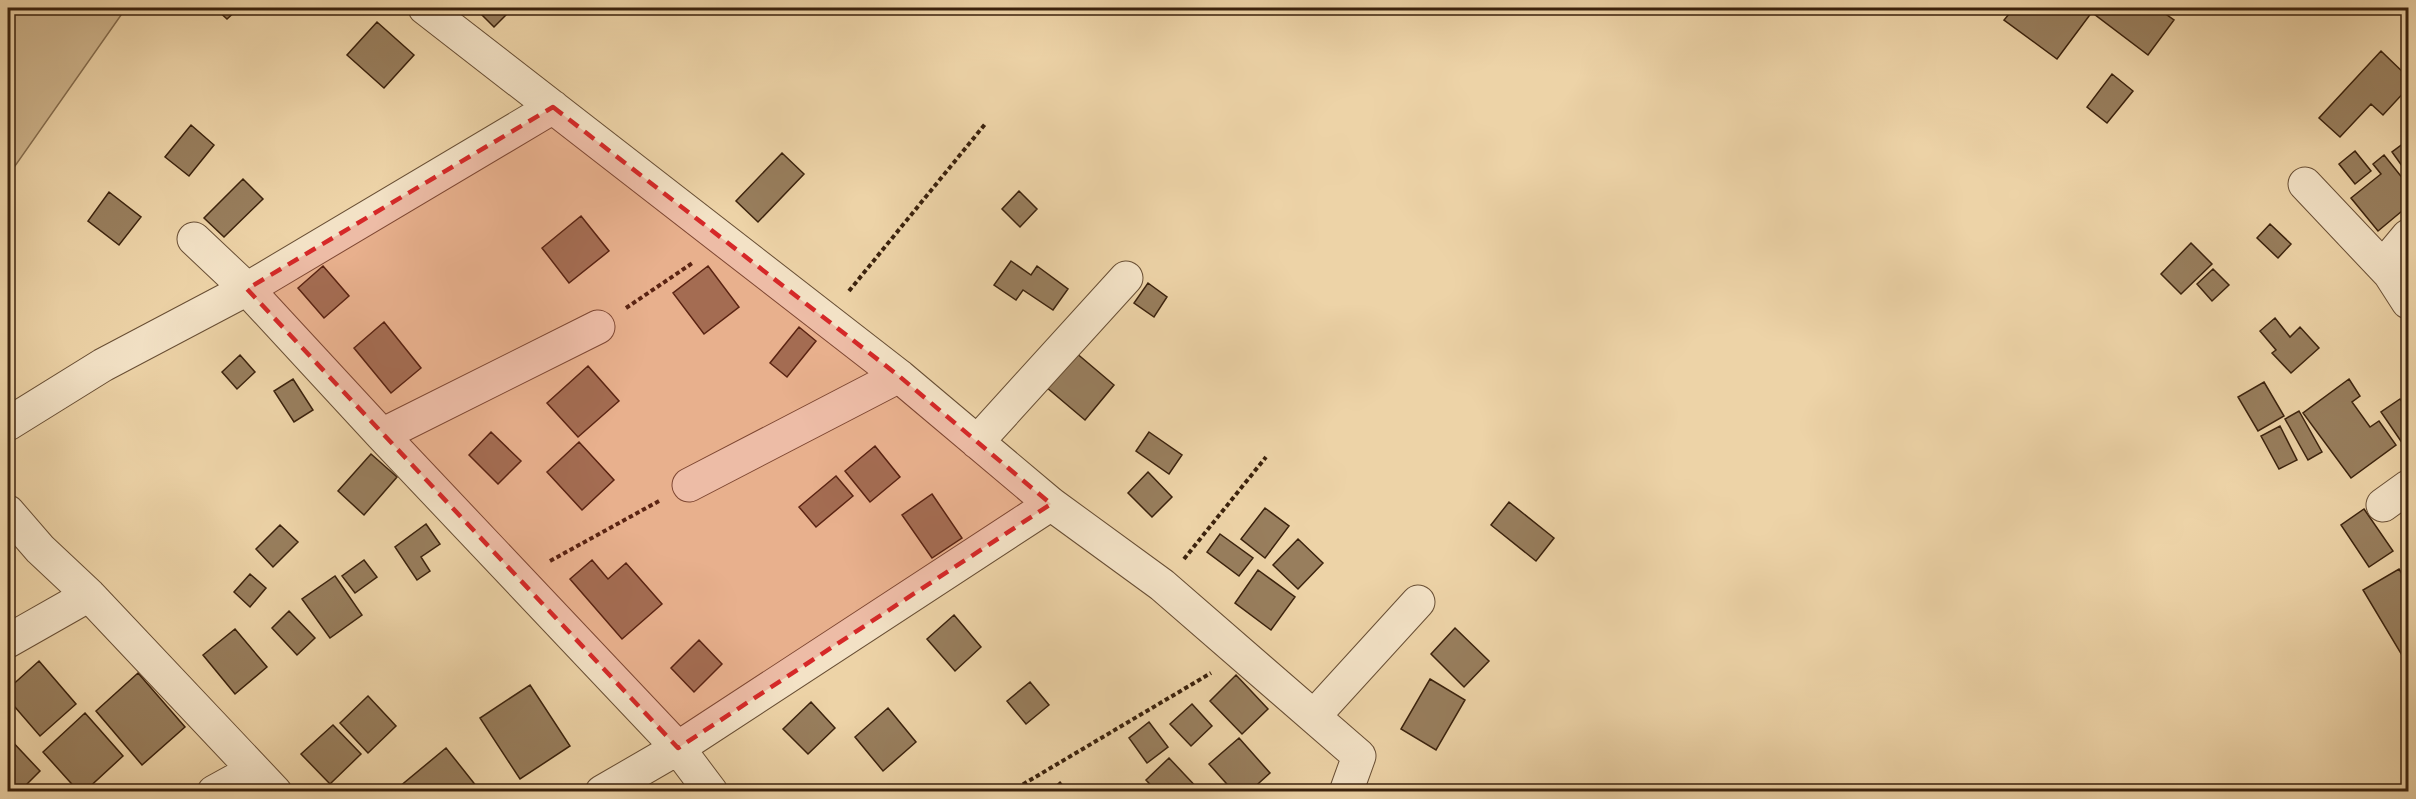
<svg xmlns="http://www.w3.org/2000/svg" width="2416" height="799" font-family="'Libre Bodoni',serif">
<rect width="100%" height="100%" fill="#edd3a7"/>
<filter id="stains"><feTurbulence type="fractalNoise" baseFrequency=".00333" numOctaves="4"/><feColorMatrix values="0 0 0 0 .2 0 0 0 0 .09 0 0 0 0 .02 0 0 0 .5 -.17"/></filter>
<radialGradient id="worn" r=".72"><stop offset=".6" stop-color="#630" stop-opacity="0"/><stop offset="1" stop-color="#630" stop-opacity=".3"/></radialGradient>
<path fill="#cfb58d" stroke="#856c4d" stroke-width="1.5" d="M8,8H126L8,176Z"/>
<path fill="#987e5d" stroke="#3b220d" stroke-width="1.5" d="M215,8H239L227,19Z
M481,8H513L494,27L478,11Z
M2014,8H2095L2057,59L2004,20Z
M2098,8H2157L2174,20L2148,55L2094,14Z
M377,22L414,55L384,88L347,55Z
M2381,51L2408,77V88L2383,115L2371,104L2340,137L2319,118Z
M2112,74L2133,91L2107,123L2087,107Z
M191,125L214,145L189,176L165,157Z
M2408,140V167L2405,170L2392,152Z
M2355,151L2371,171L2355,184L2339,164Z
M782,153L804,174L758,222L736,201Z
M2384,155L2408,185V206L2378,231L2351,198L2381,174L2373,164Z
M243,179L263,199L224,237L204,218Z
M1019,191L1037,209L1020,227L1002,209Z
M109,192L141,217L119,245L88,221Z
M581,216L609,251L569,283L542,248Z
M2270,224L2291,244L2278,258L2257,238Z
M2191,243L2212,264L2181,294L2161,274Z
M1011,261L1031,275L1037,266L1068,289L1053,310L1023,290L1016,300L994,285Z
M323,266L349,296L324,318L298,288Z
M708,266L739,307L704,334L673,293Z
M2213,269L2229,285L2212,301L2197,284Z
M1148,283L1167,297L1154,317L1134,303Z
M2275,318L2290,337L2300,327L2319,348L2291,373L2272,353L2276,350L2260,331Z
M384,322L421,368L391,393L354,348Z
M799,327L816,341L787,377L770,363Z
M1075,352L1114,385L1085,420L1046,387Z
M240,355L255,372L237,389L222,372Z
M588,366L619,401L578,437L547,403Z
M293,379L313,410L294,422L274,391Z
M2349,379L2360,396L2352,402L2370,427L2379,421L2396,445L2351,478L2303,413Z
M2264,382L2284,416L2258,431L2238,397Z
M2400,399L2408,410V444L2405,447L2381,412Z
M2299,411L2322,452L2308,460L2285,419Z
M2280,426L2297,460L2279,469L2261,436Z
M491,432L521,461L498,484L469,455Z
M1149,432L1182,455L1169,474L1136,451Z
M579,442L614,480L582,510L547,472Z
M875,446L900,477L870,502L845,471Z
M371,454L397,477L364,515L338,491Z
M1148,472L1172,497L1152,517L1128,493Z
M836,476L853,496L816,527L799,507Z
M932,494L962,538L932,558L902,515Z
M1509,502L1554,538L1536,561L1491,525Z
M1265,508L1289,526L1265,558L1241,539Z
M2364,509L2393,551L2369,567L2341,525Z
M426,524L440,544L421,557L430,571L417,580L395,547Z
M280,525L298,542L273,567L256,549Z
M1220,534L1253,558L1239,576L1207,552Z
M1298,539L1323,563L1298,589L1273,565Z
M364,560L377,577L355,593L342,576Z
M592,560L608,579L626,563L662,604L622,639L570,579Z
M2399,569L2408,584V653L2403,657L2363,590Z
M1258,570L1295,597L1271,630L1235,603Z
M250,574L266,588L250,607L234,592Z
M335,576L362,615L330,638L302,599Z
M289,611L315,638L297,655L272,628Z
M954,615L981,647L955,671L927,639Z
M1455,628L1489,661L1464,687L1431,654Z
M235,629L267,667L235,694L203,655Z
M699,640L722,664L694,692L671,668Z
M2408,656V669L2403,660Z
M39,661L76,704L40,736L8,699V689Z
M138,673L185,727L142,765L96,711Z
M1236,675L1268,709L1242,734L1210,701Z
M1430,679L1465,700L1436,750L1401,729Z
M1030,682L1049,705L1026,724L1007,701Z
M530,685L570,746L520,779L480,718Z
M368,696L396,726L368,753L340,723Z
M811,702L835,728L808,754L783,729Z
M1192,704L1212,726L1191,746L1170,724Z
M888,708L916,742L883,771L855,737Z
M85,713L123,756L84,792H79L43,752Z
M1149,722L1168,747L1147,763L1129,738Z
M333,725L361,754L330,784L301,754Z
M8,737L40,771L19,792H8Z
M1239,738L1270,773L1249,792H1234L1209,764Z
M446,748L481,792H393Z
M1169,758L1201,792H1157L1146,780Z
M1060,782L1068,792H1049Z"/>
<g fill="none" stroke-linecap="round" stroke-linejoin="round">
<g stroke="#684e34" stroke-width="35">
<path id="minor" d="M425,8L899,376L1051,504L1162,585L1359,756L1346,792
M2305,184L2390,274L2408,302
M194,239L247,289L382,435L678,748L711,792
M2383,266L2408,236
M8,424L103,365L247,289L553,107
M382,435L598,327
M977,442L1126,278
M689,485L899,376
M2383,505L2408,487
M8,512L40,549L89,595L275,792
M8,641L89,595
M1314,716L1418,602
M214,792L254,770
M602,792L678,748L1051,504"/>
</g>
<path stroke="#3b220d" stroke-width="4" stroke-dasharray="4.5 3" stroke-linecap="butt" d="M849,291L986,123
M626,308L694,262
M1184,559L1266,457
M550,561L659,501
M1010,792L1211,673"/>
<use href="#minor" stroke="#f3e2c6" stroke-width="33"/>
</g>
<path fill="#d62828" fill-opacity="0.2" stroke="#d62828" stroke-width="4.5" stroke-dasharray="12 8" stroke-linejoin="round" d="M553,107L899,376L1051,504L678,748L247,289Z"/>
<rect width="2416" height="799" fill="none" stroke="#edd3a7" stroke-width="30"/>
<rect x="9" y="9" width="2398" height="781" fill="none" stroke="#3b220d" stroke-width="3"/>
<rect x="15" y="15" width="2386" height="769" fill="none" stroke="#3b220d" stroke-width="1.5"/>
<rect width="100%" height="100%" filter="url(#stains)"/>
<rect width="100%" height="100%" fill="url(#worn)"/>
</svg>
